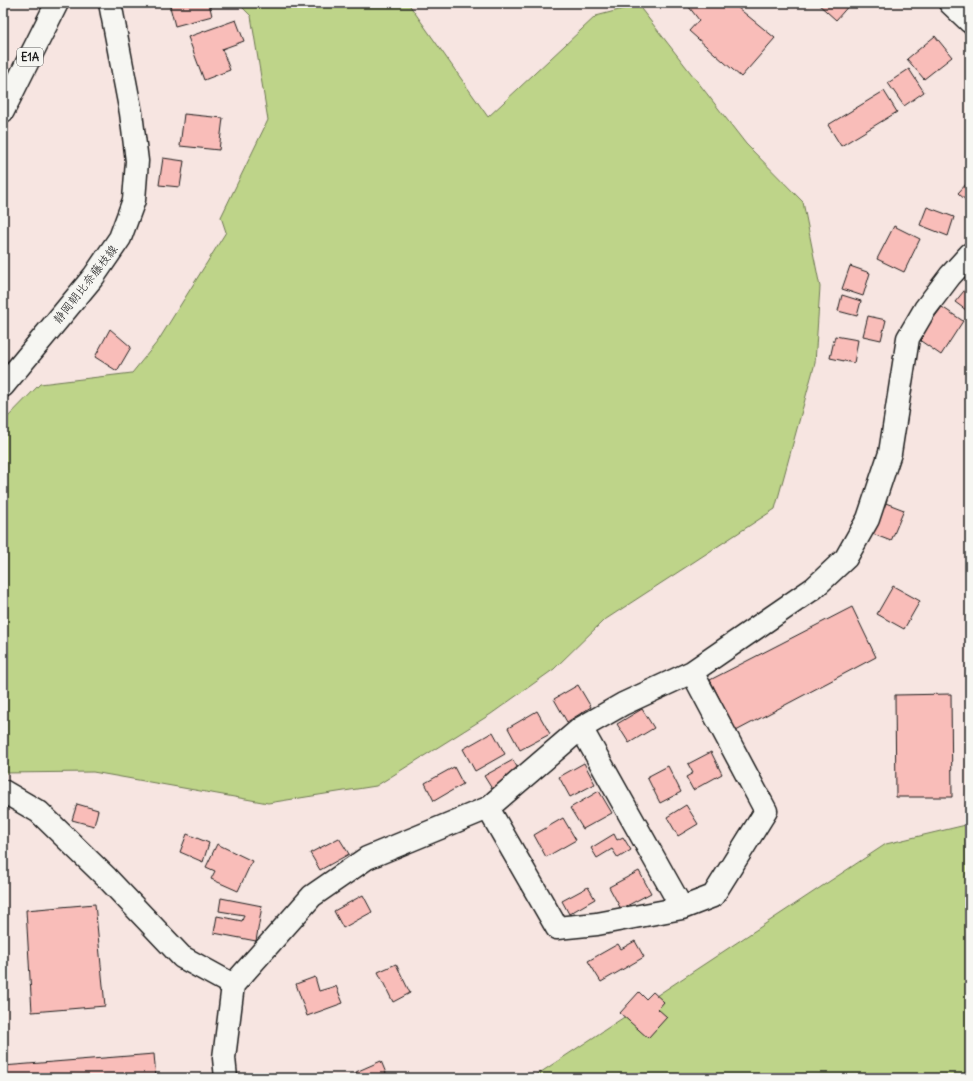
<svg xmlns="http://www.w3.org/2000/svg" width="973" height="1081" font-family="Delius,'Klee One',sans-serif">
<rect width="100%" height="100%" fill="#f7e5e1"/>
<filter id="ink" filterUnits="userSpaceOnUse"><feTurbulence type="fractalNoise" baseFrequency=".025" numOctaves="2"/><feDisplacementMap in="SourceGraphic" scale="8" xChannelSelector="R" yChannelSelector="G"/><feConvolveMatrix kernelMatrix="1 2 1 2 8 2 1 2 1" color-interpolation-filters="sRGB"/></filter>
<g filter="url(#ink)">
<path fill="#bed489" stroke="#6d7852" d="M238,3H408L488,117L596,16L638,5L746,144L803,202L820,287L815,363L775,509L603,621L554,669L491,714L376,786L268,803L93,772L3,773V422L40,384L132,373L158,341L226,232L221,217L268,120L251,16Z
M970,824V1078H532L886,844Z"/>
<path fill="#f9bdb9" stroke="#1c1c1c" d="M169,3H209L212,16L175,26Z
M693,3H732L775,38L741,77L689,31L699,20L689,7Z
M817,3H851L836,20Z
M236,20L244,41L222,49L230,70L204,80L188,37Z
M935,36L952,57L924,79L907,59Z
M909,69L924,92L904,106L888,83Z
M884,91L897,112L841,146L828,125Z
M184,114L223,118L219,150L180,146Z
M163,158L184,161L180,187L159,185Z
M970,180V204L958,193Z
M927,207L954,217L948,236L920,225Z
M894,226L920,239L904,272L877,259Z
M850,266L870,273L863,296L842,289Z
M968,286L970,288V313L955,302Z
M842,295L861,301L857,316L838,311Z
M942,307L963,321L941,355L918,339Z
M868,316L886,320L881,340L863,336Z
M110,329L131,347L117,371L95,357Z
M835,336L858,340L854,363L830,358Z
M883,502L904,510L891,541L870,533Z
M893,586L920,601L904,629L877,614Z
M852,607L876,657L736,731L710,680Z
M578,685L591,707L567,722L554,699Z
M951,694L952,797H896L895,695Z
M642,709L654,728L629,743L617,724Z
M537,711L550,734L520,750L508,728Z
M493,732L505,754L475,771L463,749Z
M711,752L722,774L693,790L686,777L693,773L688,764Z
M513,760L523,777L494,792L484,776Z
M584,763L595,784L570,797L559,777Z
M668,766L681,792L660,803L647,777Z
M454,767L463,784L434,801L425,783Z
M599,791L612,813L583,829L570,808Z
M77,804L98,810L94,826L72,820Z
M686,805L698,824L678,836L667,817Z
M563,818L576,840L546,857L534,835Z
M187,834L209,843L203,862L180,852Z
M614,834L617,840L623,837L631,850L618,858L612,849L597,858L591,848Z
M339,838L349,854L320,870L310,853Z
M217,844L252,861L238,891L211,879L215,871L206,867Z
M639,871L651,893L621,909L609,887Z
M588,887L595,899L569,914L562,901Z
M363,895L372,912L343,928L334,911Z
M221,898L262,906L256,941L214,933L217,916L242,921L244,915L219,911Z
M95,904L105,1006L32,1012L26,910Z
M635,941L644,957L601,982L588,961L618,944L621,949Z
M396,964L410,993L393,1002L378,972Z
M315,977L319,991L336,986L343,1003L307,1016L296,984Z
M639,992L646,999L653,992L664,1002L658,1009L667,1017L648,1038L620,1013Z
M154,1054L156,1078H3V1066Z
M381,1061L388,1078H359L356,1072Z"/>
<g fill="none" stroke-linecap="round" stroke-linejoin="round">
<g stroke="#1c1c1c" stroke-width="25">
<path id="minor" d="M581,728L682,908
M3,791L39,812L107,878L182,957L233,985
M488,808L557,928L597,924L682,908L713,896L766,811L692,672
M226,1078L224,1058L233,985L312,896L367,858L488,808L581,728L623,704L692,672L814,588L846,558L868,519L890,453L908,338L925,309L950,276L970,254"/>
</g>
<g stroke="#1c1c1c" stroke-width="25">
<path id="major" d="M950,3L970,22
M3,386L94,276L120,238L134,200L137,161L131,113L110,3"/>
</g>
<g stroke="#1c1c1c" stroke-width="25">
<path id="highway" d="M3,111L57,3"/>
</g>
<use href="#minor" stroke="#f6f6f2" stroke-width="22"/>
<use href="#major" stroke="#f6f6f2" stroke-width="22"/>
<use href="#highway" stroke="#f6f6f2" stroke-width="22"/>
</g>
</g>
<g text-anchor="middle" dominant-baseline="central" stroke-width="3" stroke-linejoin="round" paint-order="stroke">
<rect fill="#f6f6f2" stroke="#5d5d5c" stroke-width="1" x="17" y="48" width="26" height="18" rx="3"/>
<g font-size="11" font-weight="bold" fill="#1c1c1c">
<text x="30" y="57">E1A</text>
</g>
<g font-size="12" fill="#1c1c1c" stroke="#f6f6f2">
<text transform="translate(85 284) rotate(-52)">静岡朝比奈藤枝線</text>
</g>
</g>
<rect width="973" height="1081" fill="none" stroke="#f6f6f2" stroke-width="16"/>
<rect x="8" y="8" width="957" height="1065" fill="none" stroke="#1c1c1c" stroke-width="1.5" filter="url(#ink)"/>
</svg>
